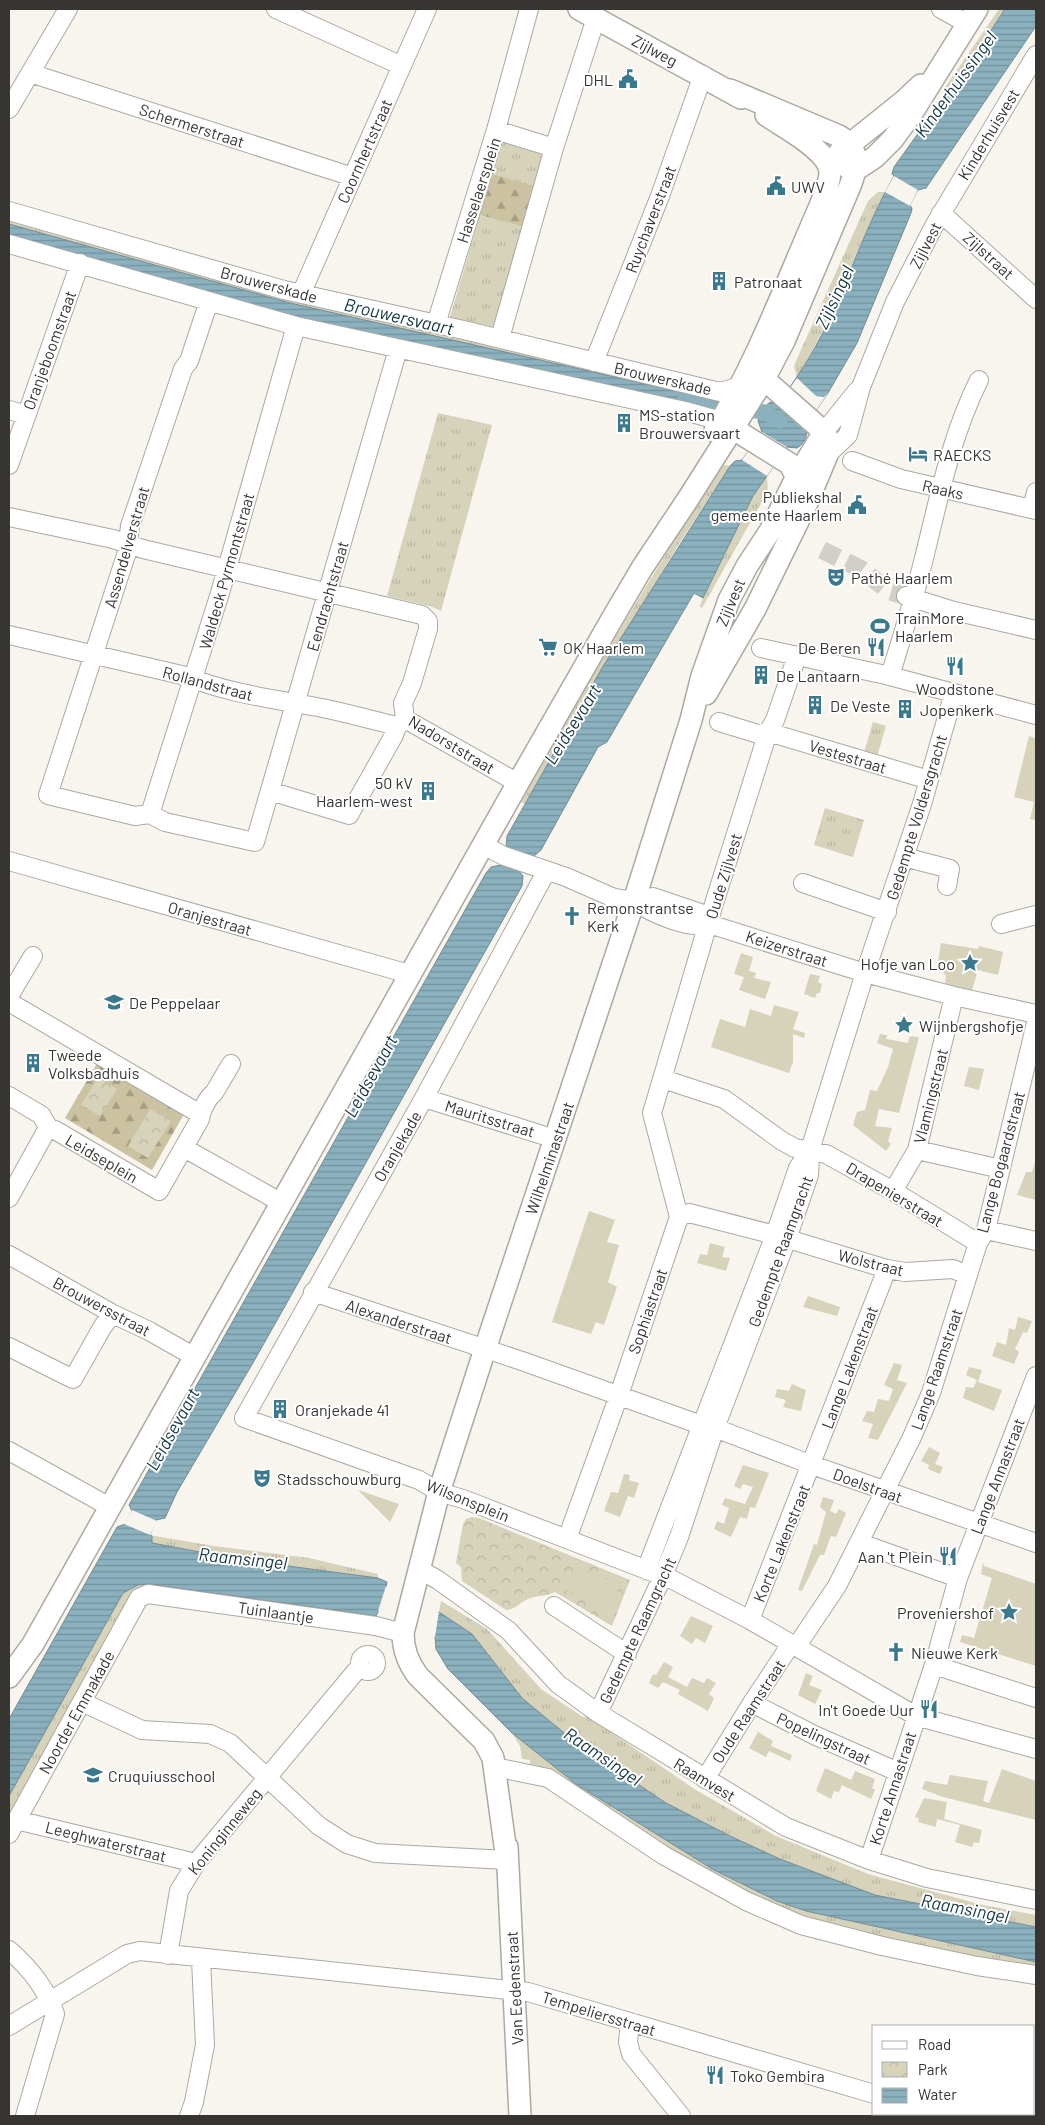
<svg xmlns="http://www.w3.org/2000/svg" width="1045" height="2125" font-family="Barlow,sans-serif">
<defs>
<pattern id="grass-tufts" width="24" height="20" patternUnits="userSpaceOnUse" patternTransform="scale(1.25)"><rect width="24" height="20" fill="#d7d2ba"/><path d="M3 7l-1-3M5 7V3M7 7l1-3M15 17l-1-3M17 17v-4M19 17l1-3" fill="none" stroke="#b9b5a0"/></pattern>
<pattern id="forest-firs" width="22" height="20" patternUnits="userSpaceOnUse" patternTransform="scale(1.25)"><rect width="22" height="20" fill="#cac2a1"/><path d="M5 1l3.5 6h-7zM16 11l3.5 6h-7z" fill="#a59e84"/></pattern>
<pattern id="park-crowns" width="20" height="18" patternUnits="userSpaceOnUse" patternTransform="scale(1.25)"><rect width="20" height="18" fill="#d7d2ba"/><path d="M2 6a3 3 0 1 1 6 0M12 15a3 3 0 1 1 6 0" fill="none" stroke="#b9b5a0"/></pattern>
<pattern id="water-rules" width="6" height="5" patternUnits="userSpaceOnUse" patternTransform="scale(1.25)"><rect width="6" height="5" fill="#8bb1bf"/><path d="M0 2.5h6" fill="none" stroke="#72919c"/></pattern>
</defs>
<rect width="100%" height="100%" fill="#f7f5ed"/>
<path fill="url(#grass-tufts)" d="M999,9H1005L943,99L944,89Z
M504,137L546,150L535,186L493,174Z
M878,192H885C854,254 833,318 797,378L794,366L796,361L868,201Z
M480,215L524,227L495,327L450,317Z
M9,216L673,386L671,391L290,303L9,224Z
M438,413L492,425L441,611L430,606L387,596Z
M724,465L730,466L677,547L525,804L521,802C585,688 650,574 724,465Z
M767,476L768,491L702,608L700,606L703,598L753,496Z
M873,722L886,726L876,760L863,756Z
M825,808L864,820L853,857L814,845Z
M149,1535L214,1546L309,1558L378,1574V1578L243,1560L152,1543V1540Z
M148,1584L364,1614L362,1617L147,1591L9,1818V1796L123,1593L138,1585Z
M441,1601L487,1629L541,1689L583,1717L587,1716L696,1790L776,1836L868,1874L983,1905L1036,1915V1927L875,1895L780,1859L730,1836L666,1803L575,1742L522,1698L439,1612Z
M512,1733L576,1784L714,1870L777,1901L806,1911L1036,1962V1967C920,1953 802,1927 701,1868C666,1848 632,1825 598,1803C577,1788 555,1769 530,1764V1760L522,1759L520,1746Z"/>
<path fill="url(#forest-firs)" d="M493,174L535,186L524,227L480,215Z
M99,1060L184,1114L152,1170L65,1118Z"/>
<path fill="url(#park-crowns)" d="M98,1078L117,1089L100,1116L81,1105Z
M150,1109L171,1121L148,1158L128,1146Z
M472,1517L479,1518L630,1580L612,1626L555,1592C546,1597 537,1595 528,1599C519,1603 516,1609 506,1610L462,1581L461,1567L456,1563L463,1524L466,1519Z"/>
<path fill="#d7d2ba" d="M1029,736L1035,738L1036,741L1035,820L1030,819L1034,802L1014,797Z
M941,943L978,949L979,946L1003,952L998,975L978,970L972,990L945,984L946,975L944,974V971L937,969Z
M741,953L753,957L749,971L756,973L754,978L771,982L765,999L739,990L744,977L734,974Z
M810,974L820,976L818,982L822,984L820,993H817L815,998L804,994Z
M774,1005L799,1012L793,1029L805,1033L804,1038L793,1034V1062L789,1073L711,1047L720,1019L745,1027L750,1009L771,1016Z
M880,1034L887,1035L886,1039L908,1043L910,1036L919,1037L899,1113L879,1109L875,1126L892,1128L888,1141L891,1144L886,1151L853,1125L857,1112L865,1110L870,1090L877,1091L888,1067L893,1049L877,1043Z
M969,1067L984,1069L979,1090L964,1086Z
M1036,1159V1200L1017,1195L1026,1172H1032Z
M589,1211L615,1220L607,1242L619,1245L608,1282L617,1287L604,1325L596,1322L591,1334L552,1322Z
M710,1243L725,1247L722,1257L730,1258L726,1271L697,1263L700,1254L707,1255Z
M808,1296L840,1307L837,1316L803,1307Z
M1018,1317L1032,1321L1027,1333L1023,1332L1015,1349L1019,1352L1014,1364L992,1356L997,1342L1006,1345L1009,1328L1015,1330Z
M894,1363L902,1365L897,1380L907,1383L878,1440L868,1438L873,1424L862,1421L867,1411L874,1412L878,1399L889,1401L893,1389L884,1385Z
M969,1367L982,1370L978,1382L1002,1390L994,1411L963,1398L966,1387L973,1388L977,1380L966,1375Z
M792,1384L806,1390L801,1411L783,1407L786,1400L775,1397L777,1389L789,1391Z
M929,1447L940,1453L935,1464L943,1467L940,1474L928,1469L929,1465L921,1461Z
M743,1465L769,1473L755,1508L750,1507L747,1519L740,1517L731,1537L714,1529L717,1521L724,1524L729,1508L722,1505L725,1498L745,1504L753,1487L743,1484L740,1489L734,1486Z
M624,1474L630,1475L629,1480L639,1483L634,1498L628,1496L620,1517L604,1511L611,1492L618,1493Z
M358,1490L399,1504L390,1522Z
M823,1497L834,1500L830,1511L836,1514L839,1509L846,1513L836,1537L831,1536L824,1555H820L802,1591L798,1590L814,1544L817,1545L826,1512L820,1507Z
M983,1562L984,1566L1036,1584V1666L960,1642L962,1635L974,1638L992,1578L981,1574Z
M575,1566L620,1584L610,1608L566,1590Z
M691,1616L713,1626L705,1643L696,1638L692,1644L680,1636Z
M664,1662L673,1667L668,1677L687,1687L692,1678L704,1683L707,1678L716,1683L709,1694L714,1698L708,1711L678,1694L680,1690L663,1682L658,1688L649,1683L653,1674L656,1675Z
M806,1673L813,1676L809,1685L822,1690L815,1704L798,1695Z
M758,1732L773,1741L771,1746L792,1755L790,1761L769,1751L766,1757L749,1748Z
M825,1768L851,1780L855,1771L875,1779L872,1788L875,1790L871,1799L842,1785L839,1792L834,1791L831,1799L816,1791Z
M1002,1769L1036,1781V1820L943,1797L922,1789L925,1781L947,1785L950,1775L988,1781L983,1801L989,1803Z
M924,1798L947,1802L944,1819L982,1830L979,1843L974,1842L972,1847L955,1842L960,1825L937,1819L936,1827L918,1822L919,1818L915,1817Z"/>
<path fill="url(#water-rules)" stroke="#728c95" d="M1005,9H1036V26L926,188L918,190L910,205L912,209L911,213L857,343L828,393L805,427C809,435 805,443 797,448L787,447L753,496L703,598L694,593L607,742L598,747L541,850L534,856H528L519,871L523,876L522,886L254,1361L177,1492L165,1518L156,1520L150,1535L152,1536V1543L243,1560L378,1578L387,1582L386,1588L439,1612L472,1634L522,1698L575,1742L666,1803L730,1836L780,1859L875,1895L1036,1927V1962L806,1911L777,1901L714,1870L576,1784L512,1733L448,1669L436,1649L435,1636L379,1610L376,1616L148,1584L138,1585L123,1593L9,1796V1719L117,1527L125,1524L132,1511L129,1505L486,873L491,867L501,865L510,850L506,847L507,836L602,668L730,466L735,461L742,460L762,432L758,421C762,410 767,399 780,401C796,379 812,355 824,330C849,279 866,225 894,176L892,174L894,167L978,50Z
M9,224L290,303L707,398L702,410L289,319L9,239Z"/>
<path fill="#f7f5ed" d="M894,176L918,190L910,206L885,192Z
M797,378L816,396L824,397L828,393L805,427L780,402Z
M762,432L787,447L767,476L742,460Z
M132,1510L157,1521L150,1535L124,1524Z
M386,1586L439,1611L435,1637L378,1611Z"/>
<g fill="none" stroke-linecap="round" stroke-linejoin="round">
<path stroke="#8bb1bf" stroke-width="15" d="M684,401L702,405L765,412L780,421"/>
<path stroke="#d0cfc8" stroke-width="18" stroke-dasharray="18 9" stroke-linecap="butt" d="M822,550L861,569L889,591L906,596"/>
<g stroke="#aba9a2" stroke-width="20">
<path id="minor" d="M276,9L402,66
M941,9L968,24
M30,73L353,177
M9,109L68,9
M496,130L554,148
M9,211L284,290L468,331L720,392L741,386
M941,213L1036,299
M9,244L296,326L685,411L721,421
M301,294L427,9
M436,324L496,130L529,9
M500,338L554,148L596,18
M594,362L660,196L703,75
M9,410L26,415
M824,432L857,391
M827,455L848,435L861,387L895,302L934,226L1036,55
M852,461L901,479L1036,510
M9,465L80,263
M1032,509L1036,492
M9,517L113,539L143,549L422,615L428,621V629L412,683L403,703L405,719L518,783
M906,596L954,611L1036,630
M9,635L186,676C224,692 266,698 306,705C337,710 367,719 397,726L406,720
M761,648L886,675L1036,715
M890,676C901,640 913,603 922,566C938,503 950,438 979,380
M719,722L758,734L768,732L929,780
M270,791L349,815L394,735L397,726
M150,814L135,816L48,795L127,552L130,526L183,369L189,361L209,301
M150,814L165,822L255,842L398,349
M150,814L220,593L296,326
M483,845L504,856L566,877L614,898L634,901L653,897L703,914L709,924
M904,857L950,869L947,886
M9,861L402,972L410,977
M546,872L424,1098L244,1418L419,1480L439,1492L463,1499L673,1580L750,1620L916,1716L1036,1749
M803,883L887,912
M634,901C651,913 689,930 709,924L865,973L954,996L1036,1014
M1001,924L1036,915
M9,996L33,956
M9,1002L200,1114
M663,1079L724,1099L782,1141L795,1148L826,1154L893,1191L978,1243
M9,1096L41,1115L50,1130
M424,1098L555,1139
M50,1130H55L159,1191L200,1119C201,1111 207,1098 214,1093L231,1064
M184,1148L282,1203
M917,1150L1001,1169
M893,1191L917,1150L954,996
M9,1198L45,1133L50,1130
M679,1217L689,1213L775,1235L887,1269L905,1272L953,1269L967,1275
M986,1230L1036,1241
M9,1255L113,1314L149,1331L195,1357
M313,1292L522,1361L701,1425L715,1428L812,1465L1036,1543
M9,1347L73,1379L103,1326L113,1314
M9,1451L110,1507
M567,1539L619,1395L679,1217L652,1113L712,910L768,732L775,720L797,656
M860,1543L958,1578
M419,1569L438,1580L509,1631L558,1684L598,1713L786,1827L869,1860L927,1878L1036,1900
M646,1570L775,1235L798,1168L810,1150L865,973L922,804L954,693
M554,1606L627,1654
M750,1620L887,1269
M796,1647L837,1586L912,1437L931,1393L978,1243L986,1230L1036,1023
M360 1663a8 8 0 1 1 16 0a8 8 0 1 1-16 0Z
M934,1665L1036,1698
M82,1702L142,1730L210,1734L230,1743L319,1826L347,1844L375,1853L507,1860
M752,1703L814,1735L898,1772
M598,1713L663,1576L679,1537L715,1428L787,1239L809,1175L810,1156
M495,1767L548,1778L663,1855L746,1901L801,1925L882,1946L977,1966L1036,1975
M705,1779L752,1703L791,1644
M16,1820L196,1863
M9,1834L139,1598L148,1594L376,1626L403,1633
M869,1860L934,1665L958,1578L1036,1376
M9,1950C30,1968 46,1988 55,2014L25,2116
M168,1955L179,1891L196,1863L356,1671L361,1668
M630,2022L628,2042L631,2054L681,2116
M9,2026L127,1954L140,1951L528,1992L874,2094
M942,2114L951,2116
M189,2116L194,2102L205,2045L201,1959"/>
</g>
<g stroke="#aba9a2" stroke-width="24">
<path id="major" d="M579,9L741,98
M839,153L904,101L921,85
M847,167L857,169L875,157L893,139L912,113L977,9
M721,421L790,464L797,478
M715,431C758,360 787,281 820,206C824,195 830,183 830,172C829,150 783,127 766,115
M706,694L755,609L806,505L827,455V438L824,432L764,379
M9,1677L33,1644L518,783L612,619L642,568L688,499L764,379L784,341L850,186C858,166 860,148 839,136L730,90
M507,1847L520,2116
M507,1860L493,1758L484,1741L418,1676C408,1663 403,1650 403,1633L439,1492L485,1349L634,901L691,720L702,676L729,600L747,566L770,531L794,482L824,432"/>
</g>
<use href="#minor" stroke="#fff" stroke-width="18"/>
<use href="#major" stroke="#fff" stroke-width="21"/>
</g>
<defs>
<g id="civic-bare" transform="scale(1.5)"><path d="M-.6-6.5H3V-4.5H.6V-3L4-1V1h2V6H-6V1h2V-1L-.6-3ZM-1.2 2.5V6h2.4V2.5Z" fill="#3a798d" stroke="#fff" stroke-width="2.5" paint-order="stroke"/></g>
<g id="building-bare" transform="scale(1.5)"><path d="M-4-6H4V6H1V3H-1V6H-4ZM-2.5-4.3h1.7v1.8h-1.7ZM.8-4.3h1.7v1.8H.8ZM-2.5-1h1.7V.8h-1.7ZM.8-1h1.7V.8H.8Z" fill="#3a798d" stroke="#fff" stroke-width="2.5" paint-order="stroke"/></g>
<g id="hotel-bare" transform="scale(1.5)"><path d="M-6-4.5h1.5V1H6V5H4.5V3h-9V5H-6ZM-4 0a1.8 1.8 0 1 1 3.6 0ZM.5 0V-2.5h3Q6-2.5 6 0Z" fill="#3a798d" stroke="#fff" stroke-width="2.5" paint-order="stroke"/></g>
<g id="theatre-bare" transform="scale(1.5)"><path d="M-5-5.5Q0-4 5-5.5V0Q5 5 0 6Q-5 5-5 0ZM-3.3-2.5H-1v1.5H-3.3ZM1-2.5H3.3v1.5H1ZM-2.8 1Q0 5.5 2.8 1Z" fill="#3a798d" stroke="#fff" stroke-width="2.5" paint-order="stroke"/></g>
<g id="stadium-bare" transform="scale(1.5)"><path d="M0-5a6.5 5 0 1 0 0 10a6.5 5 0 1 0 0-10ZM-3.5-1.8h7v3.6h-7Z" fill="#3a798d" stroke="#fff" stroke-width="2.5" paint-order="stroke"/></g>
<g id="supermarket-bare" transform="scale(1.5)"><path d="M-6-5.5h2.5l.6 2H6L4.5 2H-2.5L-4.4-4H-6ZM-1.5 3.2a1.3 1.3 0 1 0 .1 0ZM3 3.2a1.3 1.3 0 1 0 .1 0Z" fill="#3a798d" stroke="#fff" stroke-width="2.5" paint-order="stroke"/></g>
<g id="restaurant-bare" transform="scale(1.5)"><path d="M-5-6h1v4h1v-4h1v4h1v-4h1v5L-1.5 .5V6h-2V.5L-5-1ZM5-6V6H3V1.5H1.5Q1.5-4 5-6Z" fill="#3a798d" stroke="#fff" stroke-width="2.5" paint-order="stroke"/></g>
<g id="church-bare" transform="scale(1.5)"><path d="M-1.2-6h2.4v3.5h3.3v2.4h-3.3V6h-2.4V-.1h-3.3v-2.4h3.3Z" fill="#3a798d" stroke="#fff" stroke-width="2.5" paint-order="stroke"/></g>
<g id="sight-bare" transform="scale(1.5)"><path d="M0-6L1.8-2.2L6-1.7L2.9 1.2L3.7 5.4L0 3.3L-3.7 5.4L-2.9 1.2L-6-1.7L-1.8-2.2Z" fill="#3a798d" stroke="#fff" stroke-width="2.5" paint-order="stroke"/></g>
<g id="school-bare" transform="scale(1.5)"><path d="M0-5L7-2L0 1L-7-2ZM-4 1L0 2.5L4 1V4Q0 6-4 4Z" fill="#3a798d" stroke="#fff" stroke-width="2.5" paint-order="stroke"/></g>
</defs>
<g fill-rule="evenodd">
<use href="#civic-bare" x="628" y="79"/>
<use href="#civic-bare" x="776" y="186"/>
<use href="#building-bare" x="719" y="281"/>
<use href="#building-bare" x="624" y="423"/>
<use href="#hotel-bare" x="918" y="454"/>
<use href="#civic-bare" x="857" y="505"/>
<use href="#theatre-bare" x="836" y="577"/>
<use href="#stadium-bare" x="880" y="626"/>
<use href="#supermarket-bare" x="548" y="647"/>
<use href="#restaurant-bare" x="876" y="647"/>
<use href="#restaurant-bare" x="955" y="666"/>
<use href="#building-bare" x="761" y="675"/>
<use href="#building-bare" x="815" y="705"/>
<use href="#building-bare" x="905" y="709"/>
<use href="#building-bare" x="428" y="791"/>
<use href="#church-bare" x="572" y="916"/>
<use href="#sight-bare" x="970" y="963"/>
<use href="#school-bare" x="114" y="1002"/>
<use href="#sight-bare" x="904" y="1025"/>
<use href="#building-bare" x="33" y="1063"/>
<use href="#building-bare" x="280" y="1409"/>
<use href="#theatre-bare" x="262" y="1478"/>
<use href="#restaurant-bare" x="948" y="1556"/>
<use href="#sight-bare" x="1009" y="1612"/>
<use href="#church-bare" x="896" y="1652"/>
<use href="#restaurant-bare" x="929" y="1709"/>
<use href="#school-bare" x="93" y="1775"/>
<use href="#restaurant-bare" x="715" y="2075"/>
</g>
<g text-anchor="middle" dominant-baseline="central" stroke-width="4" stroke-linejoin="round" paint-order="stroke">
<g font-size="16" fill="#363532" stroke="#fff">
<text transform="translate(655 50) rotate(28)">Zijlweg</text>
<text transform="translate(192 125) rotate(18)">Schermerstraat</text>
<text transform="translate(988 134) rotate(-59)">Kinderhuisvest</text>
<text transform="translate(364 151) rotate(-66)">Coornhertstraat</text>
<text transform="translate(478 190) rotate(-72)">Hasselaersplein</text>
<text transform="translate(650 219) rotate(-69)">Ruychaverstraat</text>
<text transform="translate(925 245) rotate(-63)">Zijlvest</text>
<text transform="translate(989 255) rotate(42)">Zijlstraat</text>
<text transform="translate(269 284) rotate(15)">Brouwerskade</text>
<text transform="translate(49 350) rotate(-70)">Oranjeboomstraat</text>
<text transform="translate(663 378) rotate(13)">Brouwerskade</text>
<text transform="translate(943 489) rotate(13)">Raaks</text>
<text transform="translate(126 547) rotate(-74)">Assendelverstraat</text>
<text transform="translate(226 571) rotate(-74)">Waldeck Pyrmontstraat</text>
<text transform="translate(327 596) rotate(-74)">Eendrachtstraat</text>
<text transform="translate(730 602) rotate(-67)">Zijlvest</text>
<text transform="translate(208 683) rotate(15)">Rollandstraat</text>
<text transform="translate(452 744) rotate(31)">Nadorststraat</text>
<text transform="translate(848 756) rotate(17)">Vestestraat</text>
<text transform="translate(916 817) rotate(-73)">Gedempte Voldersgracht</text>
<text transform="translate(723 876) rotate(-73)">Oude Zijlvest</text>
<text transform="translate(210 918) rotate(16)">Oranjestraat</text>
<text transform="translate(787 948) rotate(18)">Keizerstraat</text>
<text transform="translate(930 1096) rotate(-76)">Vlamingstraat</text>
<text transform="translate(490 1118) rotate(17)">Mauritsstraat</text>
<text transform="translate(397 1146) rotate(-60)">Oranjekade</text>
<text transform="translate(102 1158) rotate(30)">Leidseplein</text>
<text transform="translate(549 1158) rotate(-71)">Wilhelminastraat</text>
<text transform="translate(1000 1162) rotate(-75)">Lange Bogaardstraat</text>
<text transform="translate(895 1194) rotate(31)">Drapenierstraat</text>
<text transform="translate(780 1251) rotate(-70)">Gedempte Raamgracht</text>
<text transform="translate(871 1262) rotate(14)">Wolstraat</text>
<text transform="translate(102 1306) rotate(28)">Brouwersstraat</text>
<text transform="translate(647 1311) rotate(-71)">Sophiastraat</text>
<text transform="translate(399 1321) rotate(18)">Alexanderstraat</text>
<text transform="translate(849 1367) rotate(-69)">Lange Lakenstraat</text>
<text transform="translate(936 1369) rotate(-71)">Lange Raamstraat</text>
<text transform="translate(997 1476) rotate(-69)">Lange Annastraat</text>
<text transform="translate(868 1485) rotate(20)">Doelstraat</text>
<text transform="translate(468 1500) rotate(22)">Wilsonsplein</text>
<text transform="translate(781 1543) rotate(-68)">Korte Lakenstraat</text>
<text transform="translate(276 1612) rotate(8)">Tuinlaantje</text>
<text transform="translate(637 1630) rotate(-65)">Gedempte Raamgracht</text>
<text transform="translate(748 1711) rotate(-57)">Oude Raamstraat</text>
<text transform="translate(76 1712) rotate(-61)">Noorder Emmakade</text>
<text transform="translate(824 1738) rotate(25)">Popelingstraat</text>
<text transform="translate(705 1779) rotate(31)">Raamvest</text>
<text transform="translate(892 1788) rotate(-72)">Korte Annastraat</text>
<text transform="translate(224 1831) rotate(-51)">Koninginneweg</text>
<text transform="translate(106 1841) rotate(14)">Leeghwaterstraat</text>
<text transform="translate(514 1988) rotate(-93)">Van Eedenstraat</text>
<text transform="translate(599 2013) rotate(17)">Tempeliersstraat</text>
</g>
<g font-size="16" fill="#363532" stroke="#fff" text-anchor="start">
<text x="613" y="79" text-anchor="end">DHL</text>
<text x="791" y="186">UWV</text>
<text x="734" y="281">Patronaat</text>
<text x="639" y="414">MS-station<tspan x="639" dy="18">Brouwersvaart</tspan></text>
<text x="933" y="454">RAECKS</text>
<text x="842" y="496" text-anchor="end">Publiekshal<tspan x="842" dy="18">gemeente Haarlem</tspan></text>
<text x="851" y="577">Pathé Haarlem</text>
<text x="895" y="617">TrainMore<tspan x="895" dy="18">Haarlem</tspan></text>
<text x="563" y="647">OK Haarlem</text>
<text x="861" y="647" text-anchor="end">De Beren</text>
<text x="776" y="675">De Lantaarn</text>
<text x="955" y="688" text-anchor="middle">Woodstone</text>
<text x="830" y="705">De Veste</text>
<text x="920" y="709">Jopenkerk</text>
<text x="413" y="782" text-anchor="end">50 kV<tspan x="413" dy="18">Haarlem-west</tspan></text>
<text x="587" y="907">Remonstrantse<tspan x="587" dy="18">Kerk</tspan></text>
<text x="955" y="963" text-anchor="end">Hofje van Loo</text>
<text x="129" y="1002">De Peppelaar</text>
<text x="919" y="1025">Wijnbergshofje</text>
<text x="48" y="1054">Tweede<tspan x="48" dy="18">Volksbadhuis</tspan></text>
<text x="295" y="1409">Oranjekade 41</text>
<text x="277" y="1478">Stadsschouwburg</text>
<text x="933" y="1556" text-anchor="end">Aan 't Plein</text>
<text x="994" y="1612" text-anchor="end">Proveniershof</text>
<text x="911" y="1652">Nieuwe Kerk</text>
<text x="914" y="1709" text-anchor="end">In't Goede Uur</text>
<text x="108" y="1775">Cruquiusschool</text>
<text x="730" y="2075">Toko Gembira</text>
</g>
<g font-size="18" font-style="italic" fill="#123641" stroke="#fff">
<text transform="translate(955 84) rotate(-54)">Kinderhuissingel</text>
<text transform="translate(834 297) rotate(-65)">Zijlsingel</text>
<text transform="translate(399 316) rotate(13)">Brouwersvaart</text>
<text transform="translate(572 724) rotate(-58)">Leidsevaart</text>
<text transform="translate(370 1076) rotate(-61)">Leidsevaart</text>
<text transform="translate(172 1429) rotate(-61)">Leidsevaart</text>
<text transform="translate(243 1558) rotate(6)">Raamsingel</text>
<text transform="translate(603 1756) rotate(34)">Raamsingel</text>
<text transform="translate(965 1908) rotate(11)">Raamsingel</text>
</g>
</g>
<rect width="1045" height="2125" fill="none" stroke="#363532" stroke-width="20"/>
<rect x="872" y="2025" width="162" height="90" fill="#ffffff" stroke="#afaead"/>
<rect x="882" y="2041" width="25" height="8" fill="#ffffff" stroke="#afaead"/>
<text x="918" y="2050" font-size="15" fill="#363532">Road</text>
<rect x="882" y="2062" width="25" height="15" fill="url(#park-crowns)" stroke="#afaead"/>
<text x="918" y="2075" font-size="15" fill="#363532">Park</text>
<rect x="882" y="2088" width="25" height="15" fill="url(#water-rules)" stroke="#afaead"/>
<text x="918" y="2100" font-size="15" fill="#363532">Water</text>
</svg>
